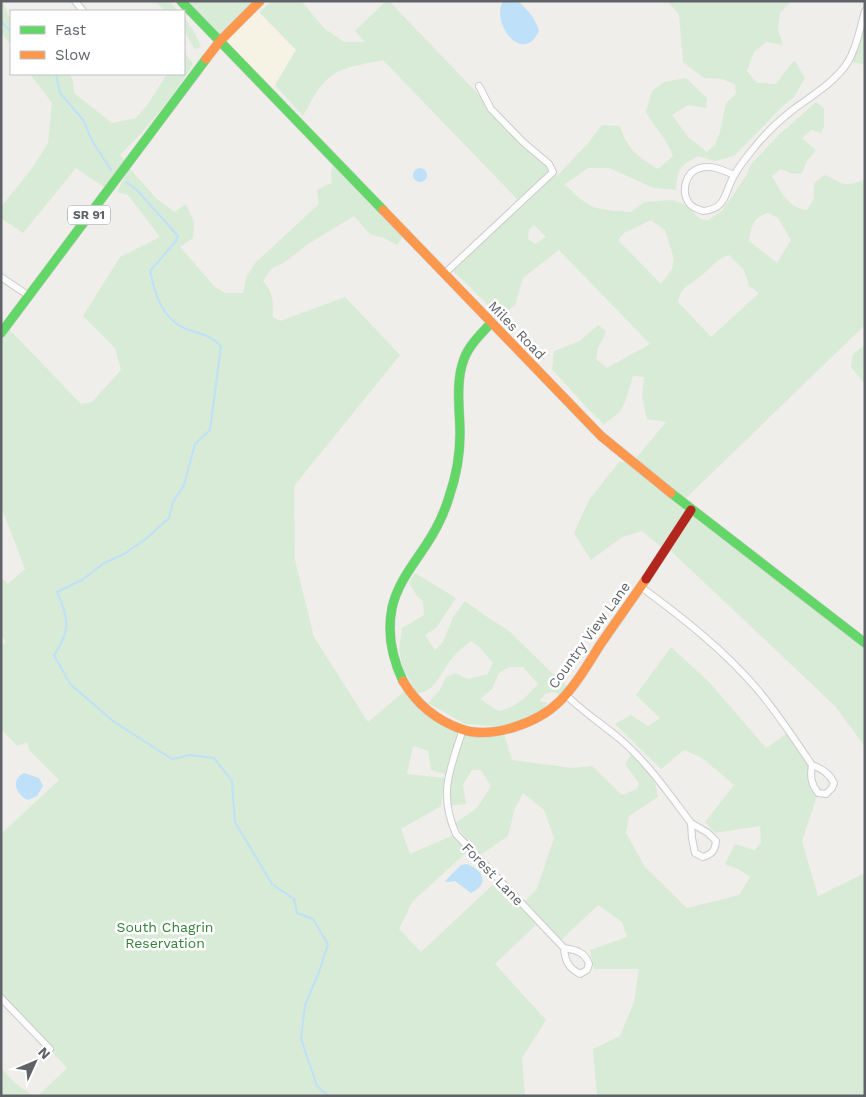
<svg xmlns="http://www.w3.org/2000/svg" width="866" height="1097" font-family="'Work Sans',sans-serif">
<rect width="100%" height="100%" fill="#efeeea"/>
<path fill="#f7f3e4" d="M254,7L296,50L270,93L220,41Z"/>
<path fill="#d8ebd6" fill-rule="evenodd" d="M1,1H3L8,15L11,19V45L1,33Z
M155,1H169L178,11H165Z
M192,1H257L220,41L187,7Z
M272,1H301L324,28L344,42H365L355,31L386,1H389L557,176L589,142L602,125L620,126C627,149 638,157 658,169L673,156C666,137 655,129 646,112L652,91L664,82L686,78L707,98L706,108L688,105L672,115L689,138L707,152L715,144L720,132L726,103L736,94L735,84L721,79L704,78L683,62L679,14L667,1H792L780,13L778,29L783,45L766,42L754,52L747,71L757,83L776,84C782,77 788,65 795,61L805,78L794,97L783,106L734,156L715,161L698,156C679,167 678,168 676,190L654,188L609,168H588L565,184C589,210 597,210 631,212L644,202L672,200L686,205L700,219L708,220L722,211L746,176L751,164L780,134L816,102L824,108V126L821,133L812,130L802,138L816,150L807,161L802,173L792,174L781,169L772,176C781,192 788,208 807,210L814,199V183L825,175C843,184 845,188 865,179V325L682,502L865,643V747L836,707L671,551L670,543L665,550L642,531L622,537L591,560L574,533L589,500L619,462H633L666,422L647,419L642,397L644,377L633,376L625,402L620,412L604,424L591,412L552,369L554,351L580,341L598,325L606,331L603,339L598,347L596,359L607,368L650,344L559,250L523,278L515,305L498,318L484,301L450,268L520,202L383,60C370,63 355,65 344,69C322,77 313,98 303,116L275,85L296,50L259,12ZM768,213L778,218L791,240L777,263L749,241C751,227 753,217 768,213ZM651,220L665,230L674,259L672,269L661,284L618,240L624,233ZM534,225L546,237L535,244L528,239L529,230ZM729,255L744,270L749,286L759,293L711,337L678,302C682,285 689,286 701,276C711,268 716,259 729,255Z
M865,11V65L849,61Z
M184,17L196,35L201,47L194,49L184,30Z
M184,52L193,64C173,97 148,128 120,155L125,160L104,187L76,168L23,233L1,218V207L33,167L48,143L52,103L30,74H69L73,81L74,93L112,123L136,118L148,104L167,74H184Z
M333,165L403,236L397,245L384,238L370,234L354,216L308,244L285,262L271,269L263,281C274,294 273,301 273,317L280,321L345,297L400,355L294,486L295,560L314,637L368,722L407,689L414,699L463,729L503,730L512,760L572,768L592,766L622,795L637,789L639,783L625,764L631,755C648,768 655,775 658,797L629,816L626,833L645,867L687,908L739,895L750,877L740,870L725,864L735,844L755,850L761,842L760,826L715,833L705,822L734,785L702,758L684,750L661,769L615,724L631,715L648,726L660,718L636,695L671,647L711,684L766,748L789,732L812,765L811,772L818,793L802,841L818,896L865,873V1096H597L593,1049L620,1036L634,1002L639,969H594L590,950L627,937L622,922L598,905L559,942L539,922L495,964L546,1020L522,1058L525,1096H38L67,1068L1,998V834L59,780L29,750L27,742L17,746L1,729V647L6,642L1,634V577L8,584L25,569L1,506V333L6,326L81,404L92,402L121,370L115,348L83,316L120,257L160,237L128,195L117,192L129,168L156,198L174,212L186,204L194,222L193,238L180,247L216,288L226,293H243L246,278L255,263L319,204L317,190L332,183L331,174ZM413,746L428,751L431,770L448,775L446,806L466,804L463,785L472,770H481L491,786L477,808L455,823L479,856L508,836L515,808L523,793L544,810L554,838L537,889L522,904L498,880L421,952L399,929L412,902L469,850L456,834L410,854L401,829L441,806L445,778L407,774Z
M865,345V384L851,367L853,354Z
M415,573L456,598L436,628L425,635L435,650L443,642L453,617L465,601L490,619L508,630L552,673L564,682L566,688L562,695L552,692L545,694L539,701L548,703L539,714L505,727L465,724L428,703L440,690L446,677L456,673L468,679L488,674L493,663L479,647L471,641C463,647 456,653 450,661C439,675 437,690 417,694L403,668L399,650L402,628L424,615L423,601L417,596L409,583ZM509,667H523L538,684C526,697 516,708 498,711L480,699L492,689L499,673Z
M1,1068L15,1083L33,1096H1Z"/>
<path fill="#bfe0f9" d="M503,1H518C528,10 535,18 539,31C523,66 490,23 503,1Z
M413 175a7 7 0 1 1 14 0a7 7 0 1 1-14 0Z
M24,773L39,778L43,786L37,796L28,800C16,795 10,780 24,773Z
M467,864C483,870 490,884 471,893L455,881L448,882L445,881L461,865Z"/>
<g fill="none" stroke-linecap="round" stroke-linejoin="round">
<path stroke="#bfe0f9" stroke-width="2" d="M1,21L11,32
M56,74L60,93L84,121L91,139L111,170
M126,182L137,190L178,236L176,241L150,271C155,294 162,319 186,329C201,334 210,335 221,346L210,430L195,444L184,485L173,502L169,518L147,538L124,554L104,563L82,580L57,592C69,618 71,631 54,655L70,684L113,721L172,759L190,755L214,758L232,781L235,822L272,884L294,899L297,913L313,919L328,944L319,972L305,1005L301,1039L317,1086L328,1096"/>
<g stroke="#cbcccc" stroke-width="8">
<path id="street" d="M75,1L83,11
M734,175C723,170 712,165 700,168C685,172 681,192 689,203C692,208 698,209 703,211C728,209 724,191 735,174C741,163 750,153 758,143C768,131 781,119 794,109C813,95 835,82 848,62C857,47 860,28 865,11
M444,274L553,172L549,164L523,142L491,109L479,86
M1,277L29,296
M641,587C683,618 724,650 758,690C778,714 795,740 812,765
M566,695C582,711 602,724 620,739C648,763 669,794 691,823
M463,729C450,769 438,794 456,834L564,948
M812,765C822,769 829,773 834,783L832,788L826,794L818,793C811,784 810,776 812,765Z
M691,823L708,833L716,841C715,851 712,854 703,857L695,853L692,838Z
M564,948C576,950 585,952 589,964L587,970L580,974C568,968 565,960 564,948Z
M1,998L50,1049"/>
</g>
<g stroke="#cacacb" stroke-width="10">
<path id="fast" d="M181,1L383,210
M1,333L206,59
M671,493L865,643
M403,681C392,658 387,633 392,608C397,584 413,565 426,545C436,530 444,514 449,497C456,477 460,456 460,434C460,409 455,383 464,359C469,345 481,334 491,323"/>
</g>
<g stroke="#cacacb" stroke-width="10">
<path id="slow" d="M206,59L220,41L260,1
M383,210L601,436L671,493
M403,681C416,703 436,720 461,729C491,740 538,723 560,701C576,685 588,664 600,645C615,623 631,601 646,579"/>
</g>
<g stroke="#cacacb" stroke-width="10">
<path id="jam" d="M646,579L691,510"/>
</g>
<use href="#street" stroke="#fdfcfc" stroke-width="6"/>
<use href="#fast" stroke="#63d668" stroke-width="9"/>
<use href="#slow" stroke="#ff974d" stroke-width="9"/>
<use href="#jam" stroke="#b3261e" stroke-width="9"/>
</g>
<g text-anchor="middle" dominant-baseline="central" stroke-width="5" stroke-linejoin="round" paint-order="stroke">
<rect fill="#fff" stroke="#8f9295" stroke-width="1" x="68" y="205.5" width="42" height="19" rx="4"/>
<g font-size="12" font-weight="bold" fill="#5f6368">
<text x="89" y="215">SR 91</text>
</g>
<g font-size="14" fill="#5f6368" stroke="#fff">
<text transform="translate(517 330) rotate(46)">Miles Road</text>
<text transform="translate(589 635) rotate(-54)">Country View Lane</text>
<text transform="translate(493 874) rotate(46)">Forest Lane</text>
</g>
<g font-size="14" fill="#348238" stroke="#fff">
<text x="165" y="927">South Chagrin<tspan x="165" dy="16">Reservation</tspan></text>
</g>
</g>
<rect width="866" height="1097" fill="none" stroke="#5f6368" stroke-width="5"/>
<rect x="10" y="10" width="175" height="65" fill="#ffffff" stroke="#bfc1c3"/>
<rect x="20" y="26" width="25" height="8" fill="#63d668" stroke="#bfc1c3"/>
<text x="55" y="35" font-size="15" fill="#5f6368">Fast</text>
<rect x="20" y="51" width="25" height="8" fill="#ff974d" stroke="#bfc1c3"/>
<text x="55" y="60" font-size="15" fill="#5f6368">Slow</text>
<g transform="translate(35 1062) rotate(46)" stroke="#ffffff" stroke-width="4" paint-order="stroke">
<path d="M0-4L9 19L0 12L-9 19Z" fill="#5f6368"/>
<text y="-8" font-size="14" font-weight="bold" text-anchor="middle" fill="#5f6368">N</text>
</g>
</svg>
